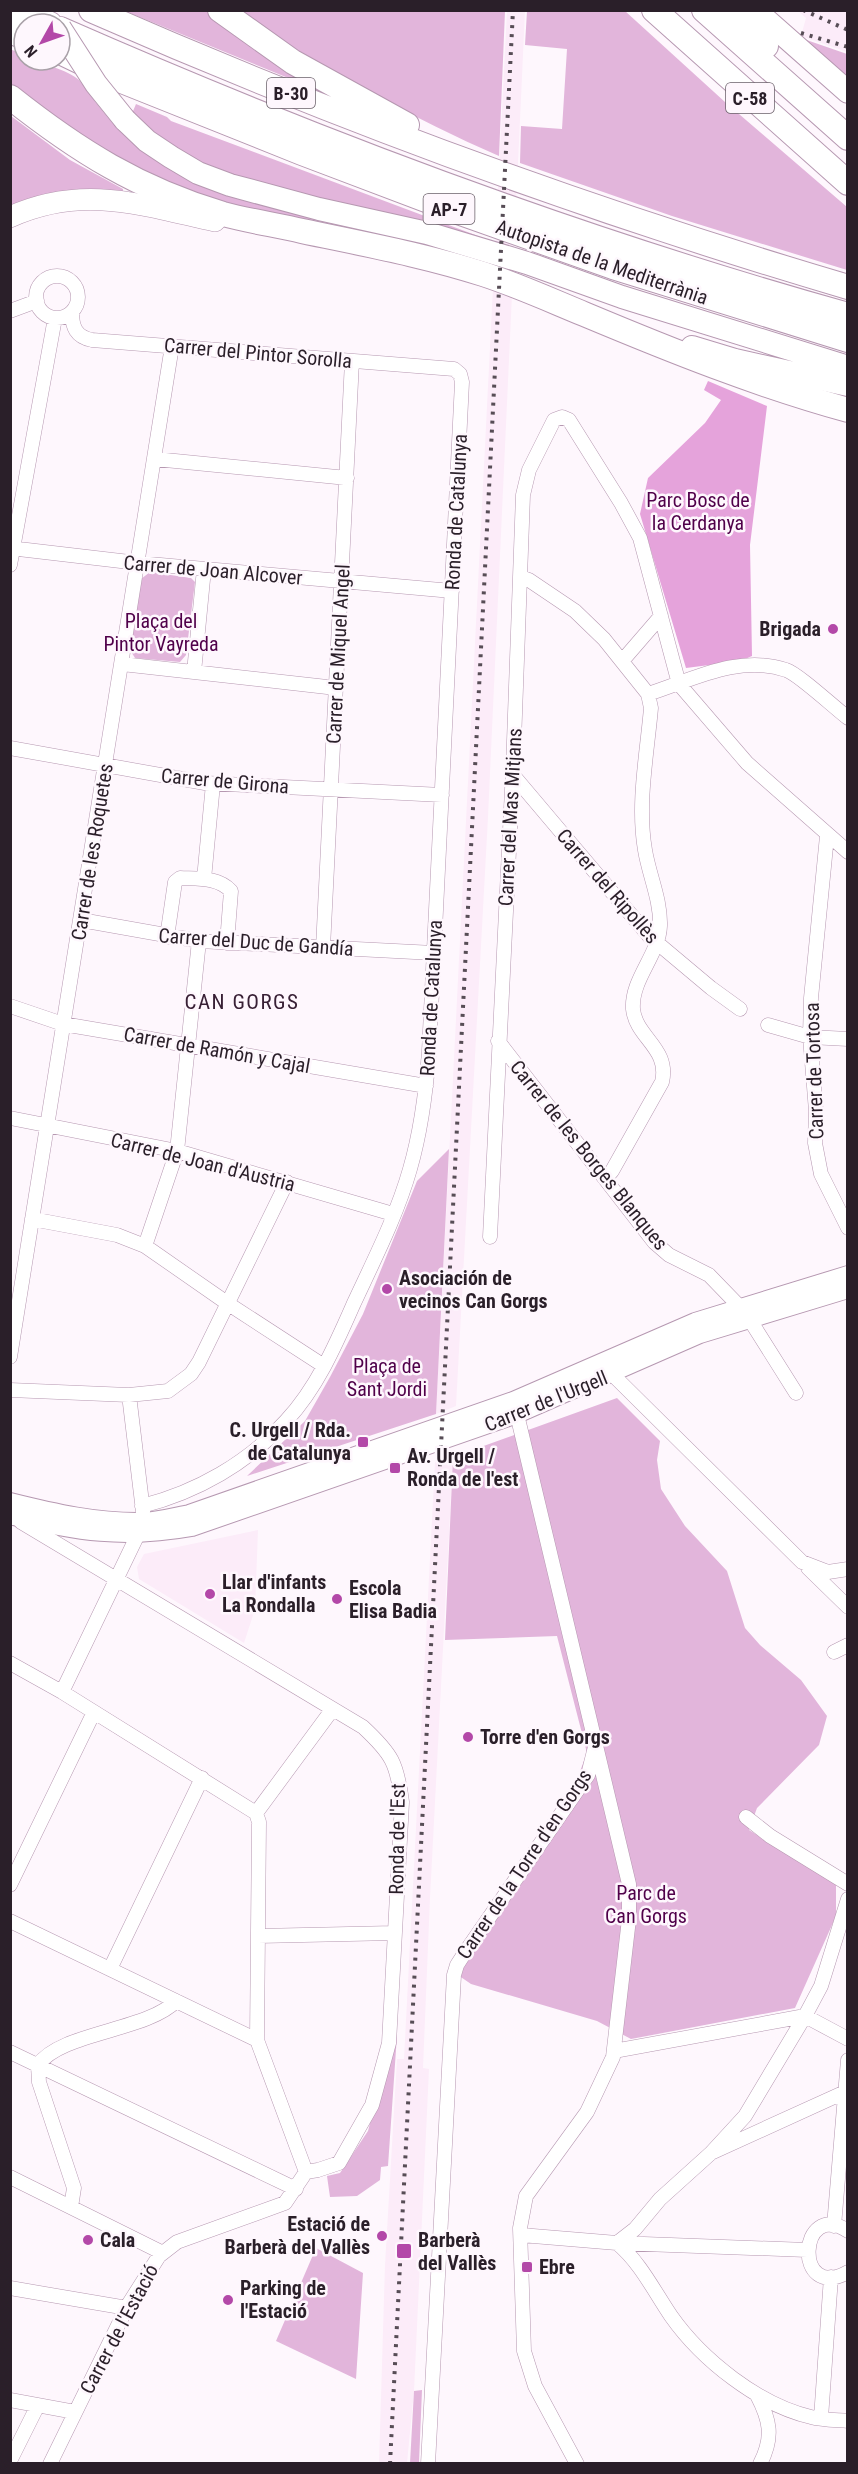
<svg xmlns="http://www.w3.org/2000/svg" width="858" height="2474" font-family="'Roboto Condensed',sans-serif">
<rect width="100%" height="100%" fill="#fef7fd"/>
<path fill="#fcecf9" d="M797,10L847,11V52L801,36L806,18Z
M507,11H525L488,817L456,1406L436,1414Z
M453,1457L430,1898L423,2068L429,2069L414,2391L407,2463L379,2464L385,2265L397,2059H404L435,1462Z
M258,1530L255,1609L244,1643L139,1579L137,1567L144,1554Z"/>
<path fill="#e2b5db" d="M125,11H211L321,89L320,91Z
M239,11H505L499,156C408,116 320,68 239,11Z
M527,11H625L725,102L847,207V270L672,216L520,163L521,126L562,129L567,49L525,45Z
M795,36L847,54V79Z
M10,49L24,55V60C37,60 69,71 79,80C87,89 93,100 101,109C119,133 143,154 169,168C244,209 327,220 409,240C437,247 464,256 492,264L491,269L241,209L142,173L51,116L11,84Z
M136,104L167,117L171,121L494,242L284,195L185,159L131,116Z
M11,116L70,160L123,189V193L11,208Z
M150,572L191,578L195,582L186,655L180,662L135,658L130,650L141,579Z
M449,1149L436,1414L247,1476L305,1421L330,1377L363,1314L417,1181Z
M617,1398L660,1441L657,1460L661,1489L685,1526L727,1571L745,1628L760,1645L801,1680L827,1716L819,1745L757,1808L749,1830L836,1884V1916L795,2008L631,2039L597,2021L471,1984L449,1969L574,1787L587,1753L557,1636L445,1640L453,1457Z
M393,2034L397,2035L388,2166L381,2167L380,2180L357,2196L330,2197L327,2176L340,2173L368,2131Z
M316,2248L363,2273L356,2379L276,2341Z
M422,2390L419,2463H410L414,2391Z"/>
<path fill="#e5a3db" d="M708,381L767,406L750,545L752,656L719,670L717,664L686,668L640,514L648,478L705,423L721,400L704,390Z"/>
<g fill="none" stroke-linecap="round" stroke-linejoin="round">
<g stroke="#b698b1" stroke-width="15">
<path id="minor" d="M36 297a21 21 0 1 1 42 0a21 21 0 1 1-42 0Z
M10,311L37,301
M72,312C72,327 76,337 92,340L454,369L460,374L462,382L429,1052C426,1092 421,1131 410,1169C397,1215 374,1260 354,1303C336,1344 317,1388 286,1421C248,1463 197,1492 142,1506
M155,459L347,478
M10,548L138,563L452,591
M10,565L55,318
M521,577L529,580L575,611L604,639L648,694L651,708C647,754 637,804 645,850C649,875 661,900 660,926C659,955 631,979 633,1009C636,1038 670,1048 662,1082L612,1171L606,1178
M623,660L661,616
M122,664L336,688
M194,672L204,569
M648,694C692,680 739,654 786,670C797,673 835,708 848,718
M10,748L205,783L442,795
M513,775L649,936L711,988L740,1009
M827,836L811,998L810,1037L816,1111L815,1143L821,1174L848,1228
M204,879L213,784
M81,920L199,941L434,953
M167,937L175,882L180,878C198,879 218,877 231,891L227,943
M323,948L352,361
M10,1006L63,1024L426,1086
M768,1025L810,1037L848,1039
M498,1041L654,1242L669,1255L709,1275L740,1307
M10,1118L177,1151L393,1214
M32,1219L117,1235L145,1246L227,1303L324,1366
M490,1237L513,769L523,495L529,470L554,420L562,417L569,420L621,503L640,538L679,684L747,763L848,852
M145,1246L177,1151L199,941
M750,1320L796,1393
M10,1357L172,346
M612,1374L802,1562L828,1572L848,1569
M10,1390L129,1395L168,1391L191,1374L199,1362L287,1182
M515,1406L629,1884V1919L613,2057L587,2112L526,2196L520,2228L524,2351L535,2386L577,2464
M21,1522L363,1727C392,1754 397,1763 402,1802L389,2043L372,2105L339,2163L318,2170L306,2172
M808,1568L848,1607
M834,1652L848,1645
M10,1663L62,1692L256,1813
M62,1692L142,1526L143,1511L129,1395
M256,1813L259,1822L257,2040L306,2172
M256,1813L332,1710
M746,1817L770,1836L848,1884
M10,1885L94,1712
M10,1921L257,2040
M258,1936L394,1933
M110,1969L202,1778
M805,2016L848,2039
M614,2051L805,2016
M10,2052L296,2189
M711,2153L745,2116L805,2016L821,1986L848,1899
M10,2177L163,2253
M71,2207L74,2188L39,2082L38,2065C61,2032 147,2031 176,2001
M834,2226L848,2060
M848,2231C798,2198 793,2303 848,2272
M521,2235L617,2243L807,2250
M617,2243C640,2262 654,2291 671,2316C702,2360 759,2405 811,2417C822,2420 836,2420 848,2421
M617,2243L635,2229L660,2199L711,2153L845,2092
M10,2288L127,2308
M757,2395C770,2420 774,2437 760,2464
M10,2400L75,2412
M821,2418L831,2277
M10,2461L38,2405
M50,2464L128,2305L159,2256L177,2242L285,2203L306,2172
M428,2464L454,1975L457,1965L466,1951L581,1785L588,1775L595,1747"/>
</g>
<g stroke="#b698b1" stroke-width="18">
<path id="tertiary" d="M10,1501C54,1512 98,1522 143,1521C159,1520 174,1516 189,1513L513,1400L695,1321L848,1274
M10,1516C76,1533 125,1540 192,1528L517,1415L700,1335L848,1290"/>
</g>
<g stroke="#b698b1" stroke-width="22">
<path id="primary" d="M10,217C83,184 142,205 215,221"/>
</g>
<g stroke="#b698b1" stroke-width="24">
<path id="trunk" d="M755,10L848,92
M125,120L147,141L171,157L198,173L230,185L319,209L427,233L527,263L622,297L848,367
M692,347L735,360L848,385"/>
</g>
<g stroke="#b698b1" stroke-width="26">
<path id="motorway" d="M19,10L50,24
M91,10C337,118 590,211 848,287
M220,10L293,62L407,125
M654,10L848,183
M704,10L848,138
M730,10L766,46
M60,29C315,141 579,240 848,315
M10,31L24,37
M60,52L112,77L302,153L458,212L613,267L848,340
M10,97C78,151 139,189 223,214C249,221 276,225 302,231C363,244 424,255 483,274C517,285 550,300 584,314C670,350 757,385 848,410"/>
</g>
<use href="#minor" stroke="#fff" stroke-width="14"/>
<use href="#tertiary" stroke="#fff" stroke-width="16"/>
<use href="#primary" stroke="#fff" stroke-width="21"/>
<use href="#trunk" stroke="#fff" stroke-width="22"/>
<use href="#motorway" stroke="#fff" stroke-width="24"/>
<path stroke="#574d56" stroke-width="4" stroke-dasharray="3 6" stroke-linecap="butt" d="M803,10L848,30
M801,33L848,47
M390,2464L513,10"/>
<g stroke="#b698b1" stroke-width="24" stroke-linecap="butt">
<path id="trunk-bridge" d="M60,28L96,84L125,120"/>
</g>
<use href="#trunk-bridge" stroke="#fff" stroke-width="22"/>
</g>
<g fill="#b348a8" stroke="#fef7fd" stroke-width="2">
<circle cx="833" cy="629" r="6"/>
<circle cx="387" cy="1289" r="6"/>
<rect x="357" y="1436" width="12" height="12" rx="3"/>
<rect x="389" y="1462" width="12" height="12" rx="3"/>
<circle cx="210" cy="1594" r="6"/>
<circle cx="337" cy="1599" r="6"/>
<circle cx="468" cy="1737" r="6"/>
<circle cx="382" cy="2236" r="6"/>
<circle cx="88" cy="2240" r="6"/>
<rect x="396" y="2243" width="16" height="16" rx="3"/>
<rect x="521" y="2261" width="12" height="12" rx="3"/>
<circle cx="228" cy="2300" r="6"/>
</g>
<g text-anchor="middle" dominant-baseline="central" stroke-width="5" stroke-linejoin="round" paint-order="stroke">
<g fill="#fef7fd" stroke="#6a6069" stroke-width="1.5">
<rect x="267" y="78" width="48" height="30" rx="4.5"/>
<rect x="726" y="83" width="48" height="30" rx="4.5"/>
<rect x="423.5" y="194" width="51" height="30" rx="4.5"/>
</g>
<g font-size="18" font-weight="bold" fill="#2a1f29">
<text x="291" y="93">B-30</text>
<text x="750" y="98">C-58</text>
<text x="449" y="209">AP-7</text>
</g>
<g font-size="20" fill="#2a1f29" stroke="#fef7fd">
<text transform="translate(602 262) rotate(19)">Autopista de la Mediterrània</text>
<text transform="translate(258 353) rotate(5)">Carrer del Pintor Sorolla</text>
<text transform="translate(456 512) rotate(-87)">Ronda de Catalunya</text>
<text transform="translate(213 570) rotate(5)">Carrer de Joan Alcover</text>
<text transform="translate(338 654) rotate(-87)">Carrer de Miquel Angel</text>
<text transform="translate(225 781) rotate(5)">Carrer de Girona</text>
<text transform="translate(510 817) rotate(-87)">Carrer del Mas Mitjans</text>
<text transform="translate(92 852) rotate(-81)">Carrer de les Roquetes</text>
<text transform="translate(608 886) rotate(49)">Carrer del Ripollès</text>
<text transform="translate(256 942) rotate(4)">Carrer del Duc de Gandía</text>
<text transform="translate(431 998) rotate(-87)">Ronda de Catalunya</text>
<text transform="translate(217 1050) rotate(10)">Carrer de Ramón y Cajal</text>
<text transform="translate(814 1071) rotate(-92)">Carrer de Tortosa</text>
<text transform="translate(589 1155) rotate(51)">Carrer de les Borges Blanques</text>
<text transform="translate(203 1162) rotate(14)">Carrer de Joan d'Austria</text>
<text transform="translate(546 1401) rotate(-22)">Carrer de l'Urgell</text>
<text transform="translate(397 1839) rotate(-89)">Ronda de l'Est</text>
<text transform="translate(524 1864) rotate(-56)">Carrer de la Torre d'en Gorgs</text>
<text transform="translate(119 2329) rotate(-62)">Carrer de l'Estació</text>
</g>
<g font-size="20" fill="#50004a" stroke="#fef7fd">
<text x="698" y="500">Parc Bosc de<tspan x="698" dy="23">la Cerdanya</tspan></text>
<text x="161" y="621">Plaça del<tspan x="161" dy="23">Pintor Vayreda</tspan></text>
<text x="387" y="1366">Plaça de<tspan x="387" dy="23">Sant Jordi</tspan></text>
<text x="646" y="1893">Parc de<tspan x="646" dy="23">Can Gorgs</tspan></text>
</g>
<g font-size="20" font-weight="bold" fill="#2a1f29" stroke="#fef7fd" text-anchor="start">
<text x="821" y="629" text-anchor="end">Brigada</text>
<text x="399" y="1278">Asociación de<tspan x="399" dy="23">vecinos Can Gorgs</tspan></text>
<text x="351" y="1430" text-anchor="end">C. Urgell / Rda.<tspan x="351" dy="23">de Catalunya</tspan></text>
<text x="407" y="1456">Av. Urgell /<tspan x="407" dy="23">Ronda de l'est</tspan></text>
<text x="222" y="1582">Llar d'infants<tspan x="222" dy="23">La Rondalla</tspan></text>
<text x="349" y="1588">Escola<tspan x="349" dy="23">Elisa Badia</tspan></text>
<text x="480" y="1737">Torre d'en Gorgs</text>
<text x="370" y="2224" text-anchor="end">Estació de<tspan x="370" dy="23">Barberà del Vallès</tspan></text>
<text x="100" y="2240">Cala</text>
<text x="418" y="2240">Barberà<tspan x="418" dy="23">del Vallès</tspan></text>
<text x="539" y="2267">Ebre</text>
<text x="240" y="2288">Parking de<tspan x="240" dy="23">l'Estació</tspan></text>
</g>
<g font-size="21" letter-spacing="1.5" fill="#382035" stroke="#fef7fd">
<text x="242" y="1002">CAN GORGS</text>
</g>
</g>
<rect width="858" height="2474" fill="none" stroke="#2a1f29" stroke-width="24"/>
<g transform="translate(42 42) rotate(230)"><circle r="28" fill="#fef7fd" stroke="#a9a1a8" stroke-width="1.5"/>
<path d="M0-4.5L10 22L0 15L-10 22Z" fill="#b348a8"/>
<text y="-9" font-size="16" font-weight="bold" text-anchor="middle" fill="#2a1f29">N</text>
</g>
</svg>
